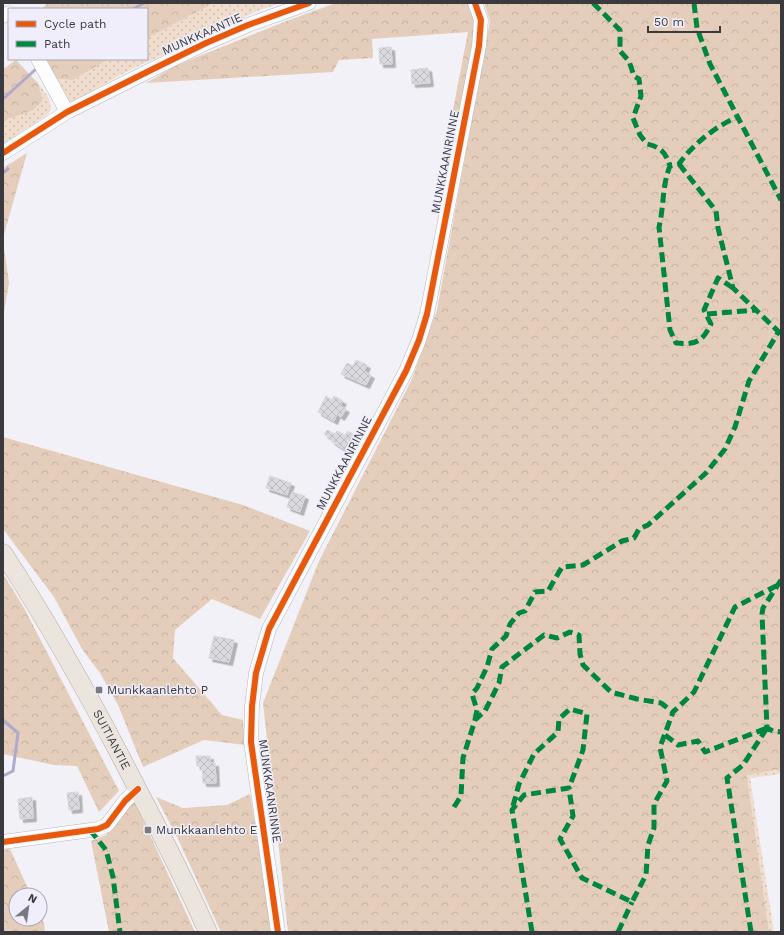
<svg xmlns="http://www.w3.org/2000/svg" width="784" height="935" font-family="'Work Sans',sans-serif">
<defs>
<pattern id="grass-dots" width="8" height="8" patternUnits="userSpaceOnUse"><rect width="8" height="8" fill="#f0ddcd"/><path d="M2 2h.1M6 6h.1" fill="none" stroke="#cfbeb1" stroke-width="1.8" stroke-linecap="round"/></pattern>
<pattern id="forest-crowns" width="20" height="18" patternUnits="userSpaceOnUse"><rect width="20" height="18" fill="#e4cebb"/><path d="M2 6a3 3 0 1 1 6 0M12 15a3 3 0 1 1 6 0" fill="none" stroke="#c4b2a2"/></pattern>
<pattern id="building-cross-hatch" width="8" height="8" patternUnits="userSpaceOnUse"><rect width="8" height="8" fill="#dad9df"/><path d="M0 0l8 8M0 8l8-8" fill="none" stroke="#bcbbc0"/></pattern>
<filter id="shadow"><feDropShadow dx="3.5" dy="3.5" stdDeviation="0" flood-color="#0004"/></filter>
</defs>
<rect width="100%" height="100%" fill="#f2f1f8"/>
<path fill="url(#grass-dots)" d="M212,3H281L257,11L128,71L79,98L73,101H68L57,79L73,80L109,59H147V38L205,8Z
M38,83L49,98L51,110L47,115L3,144V124L8,119L32,111L43,101Z
M781,769V774L750,778L774,932H769L747,774Z"/>
<path fill="url(#forest-crowns)" d="M47,3H212L205,8L147,38V9H42Z
M336,3H468L481,34L458,125H450L468,32L372,39L373,58L339,60L333,72L146,83L177,65L289,20Z
M484,3H781V769L747,775L769,932H288L263,703L319,561L412,379L437,310L490,21Z
M45,59H109L73,80L57,79Z
M16,60L38,83L43,101L32,111L8,119L3,124V69Z
M27,153L3,238V168Z
M3,240L9,283L3,318Z
M3,437L243,505L310,531L260,619L212,599L175,630L173,658L222,715L243,720L245,745L204,740L143,767L118,705L100,673L82,649L54,597L3,529Z
M3,574L24,608L119,791L99,812L77,766L54,765L3,754Z
M250,794L273,932H221L177,837L156,797L183,808L227,805Z
M134,801L195,932H109L91,841L106,835Z
M10,849L31,895H16V919H40V914L44,923L45,932H3V850Z"/>
<g fill="none" stroke-linecap="round" stroke-linejoin="round">
<path stroke="#afa9cd" stroke-width="3" d="M133,9L144,3
M3,99L36,69
M3,173L8,169
M3,720L18,733L13,771L3,776"/>
</g>
<path fill="url(#building-cross-hatch)" stroke="#d6d6db" filter="url(#shadow)" d="M391,47L392,64H380L379,48Z
M428,68L430,83L412,84L411,70Z
M356,360L367,365L364,371L371,375L366,385L341,374L347,363L353,366Z
M326,396L332,400L334,396L343,401L340,406L346,409L341,417L337,414L334,421L318,412Z
M327,430L335,434L337,431L345,435L348,431L356,436L347,451L331,441L332,439L324,434Z
M270,476L291,483L287,495L266,488Z
M292,492L305,496L300,512L287,507Z
M214,636L234,640L229,662L209,658Z
M196,756H210V763H215L216,783H203L202,766H197Z
M78,792L79,809L69,810L67,793Z
M32,797L33,818L20,819L18,799Z"/>
<g fill="none" stroke-linecap="round" stroke-linejoin="round">
<g stroke="#b7b7bc" stroke-width="15">
<path id="minor" d="M3,16L9,13
M38,59L67,112
M3,153L67,112L155,68L206,43L248,25L309,3
M3,842L98,829L107,825L125,801L138,789
M278,932L251,742L252,706L256,673L269,629L406,371L419,340L427,314L479,46L481,20L475,3"/>
</g>
<g stroke="#b4aa9f" stroke-width="19">
<g id="major">
<path id="s1" d="M3,553C52,628 96,708 137,788C162,835 186,883 208,932"/>
</g>
</g>
<use href="#minor" stroke="#fdfdfe" stroke-width="14"/>
<use href="#major" stroke="#ebe5de" stroke-width="18"/>
<path stroke="#00873e" stroke-width="5" stroke-dasharray="10 5" stroke-linecap="butt" d="M593,3L620,30V51L629,61L634,76L639,79L641,96L633,118L640,135L647,144C661,147 666,153 670,166
M694,3L697,28L710,64L781,200
M679,164L716,211L718,228L733,288L781,334
M733,288L718,278L704,310L711,324C702,342 696,345 676,343L670,330L659,227C664,207 662,185 670,166L679,164C693,144 715,127 737,117
M707,314L756,310
M781,580L763,608L762,614L767,728L773,731L781,732
M475,720L477,710L472,694L477,688L487,667L492,649L506,636L510,624L519,613L525,611L535,592L548,591L562,567L583,565L622,541L634,538L639,529L648,525L706,473L725,449L735,427L749,381L779,331
M665,735L678,745L698,741L705,752L767,728
M513,806L519,784L534,754L558,732L559,719L570,709L587,714L583,750L569,788
M454,807L461,796L463,758L475,720L485,711L499,683L502,667L544,635L557,638L570,632L579,635L580,654L583,665L611,692L637,699L661,703L673,712
M90,830L106,850L113,877L120,932
M532,932L512,810L524,795L569,788L573,816L560,839L582,878L632,902L646,875L648,845L654,828V804L667,781L660,747L673,712L694,692L735,607L778,585
M618,932L632,902
M751,932L727,778L743,765L767,728"/>
<g stroke="#f0eefb" stroke-width="8">
<path id="cycleway" d="M3,153L67,112L155,68L206,43L248,25L309,3
M3,842L98,829L107,825L125,801L138,789
M278,932L251,742L252,706L256,673L269,629L406,371L419,340L427,314L479,46L481,20L475,3"/>
</g>
<use href="#cycleway" stroke="#e8590c" stroke-width="6"/>
</g>
<g fill="#7a797f" stroke="#f0eefb" stroke-width="1.5">
<rect x="95" y="686" width="8" height="8" rx="2"/>
<rect x="144" y="826" width="8" height="8" rx="2"/>
</g>
<g text-anchor="middle" dominant-baseline="central" stroke-width="3" stroke-linejoin="round" paint-order="stroke">
<g font-size="12" fill="#39393e" stroke="#f0eefb">
<text transform="translate(202 34) rotate(-24)">MUNKKAANTIE</text>
<text transform="translate(445 162) rotate(-79)">MUNKKAANRINNE</text>
<text transform="translate(344 463) rotate(-62)">MUNKKAANRINNE</text>
<text stroke="none"><textPath href="#s1" startOffset="216">SUITIANTIE</textPath></text>
<text transform="translate(270 791) rotate(82)">MUNKKAANRINNE</text>
</g>
<g font-size="12" fill="#39393e" stroke="#f0eefb" text-anchor="start">
<text x="107" y="690">Munkkaanlehto P</text>
<text x="156" y="830">Munkkaanlehto E</text>
</g>
</g>
<rect width="784" height="935" fill="none" stroke="#39393e" stroke-width="8"/>
<rect x="8" y="8" width="140" height="52" fill="#f0eefb" stroke="#a7a6af"/>
<rect x="16" y="21" width="20" height="6" fill="#e8590c" stroke="#a7a6af"/>
<text x="44" y="28" font-size="12" fill="#39393e">Cycle path</text>
<rect x="16" y="41" width="20" height="6" fill="#00873e" stroke="#a7a6af"/>
<text x="44" y="48" font-size="12" fill="#39393e">Path</text>
<g transform="translate(28 907) rotate(29)"><circle r="19" fill="#f0eefb" stroke="#a7a6af"/>
<path d="M0-3L7 15L0 10L-7 15Z" fill="#7a797f"/>
<text y="-6" font-size="11" font-weight="bold" text-anchor="middle" fill="#39393e">N</text>
</g>
<path d="M648 26v6h72v-6" fill="none" stroke="#39393e" stroke-width="2"/>
<text x="654" y="26" font-size="12" fill="#39393e" stroke="#f0eefb" stroke-width="3" paint-order="stroke">50 m</text>
</svg>
